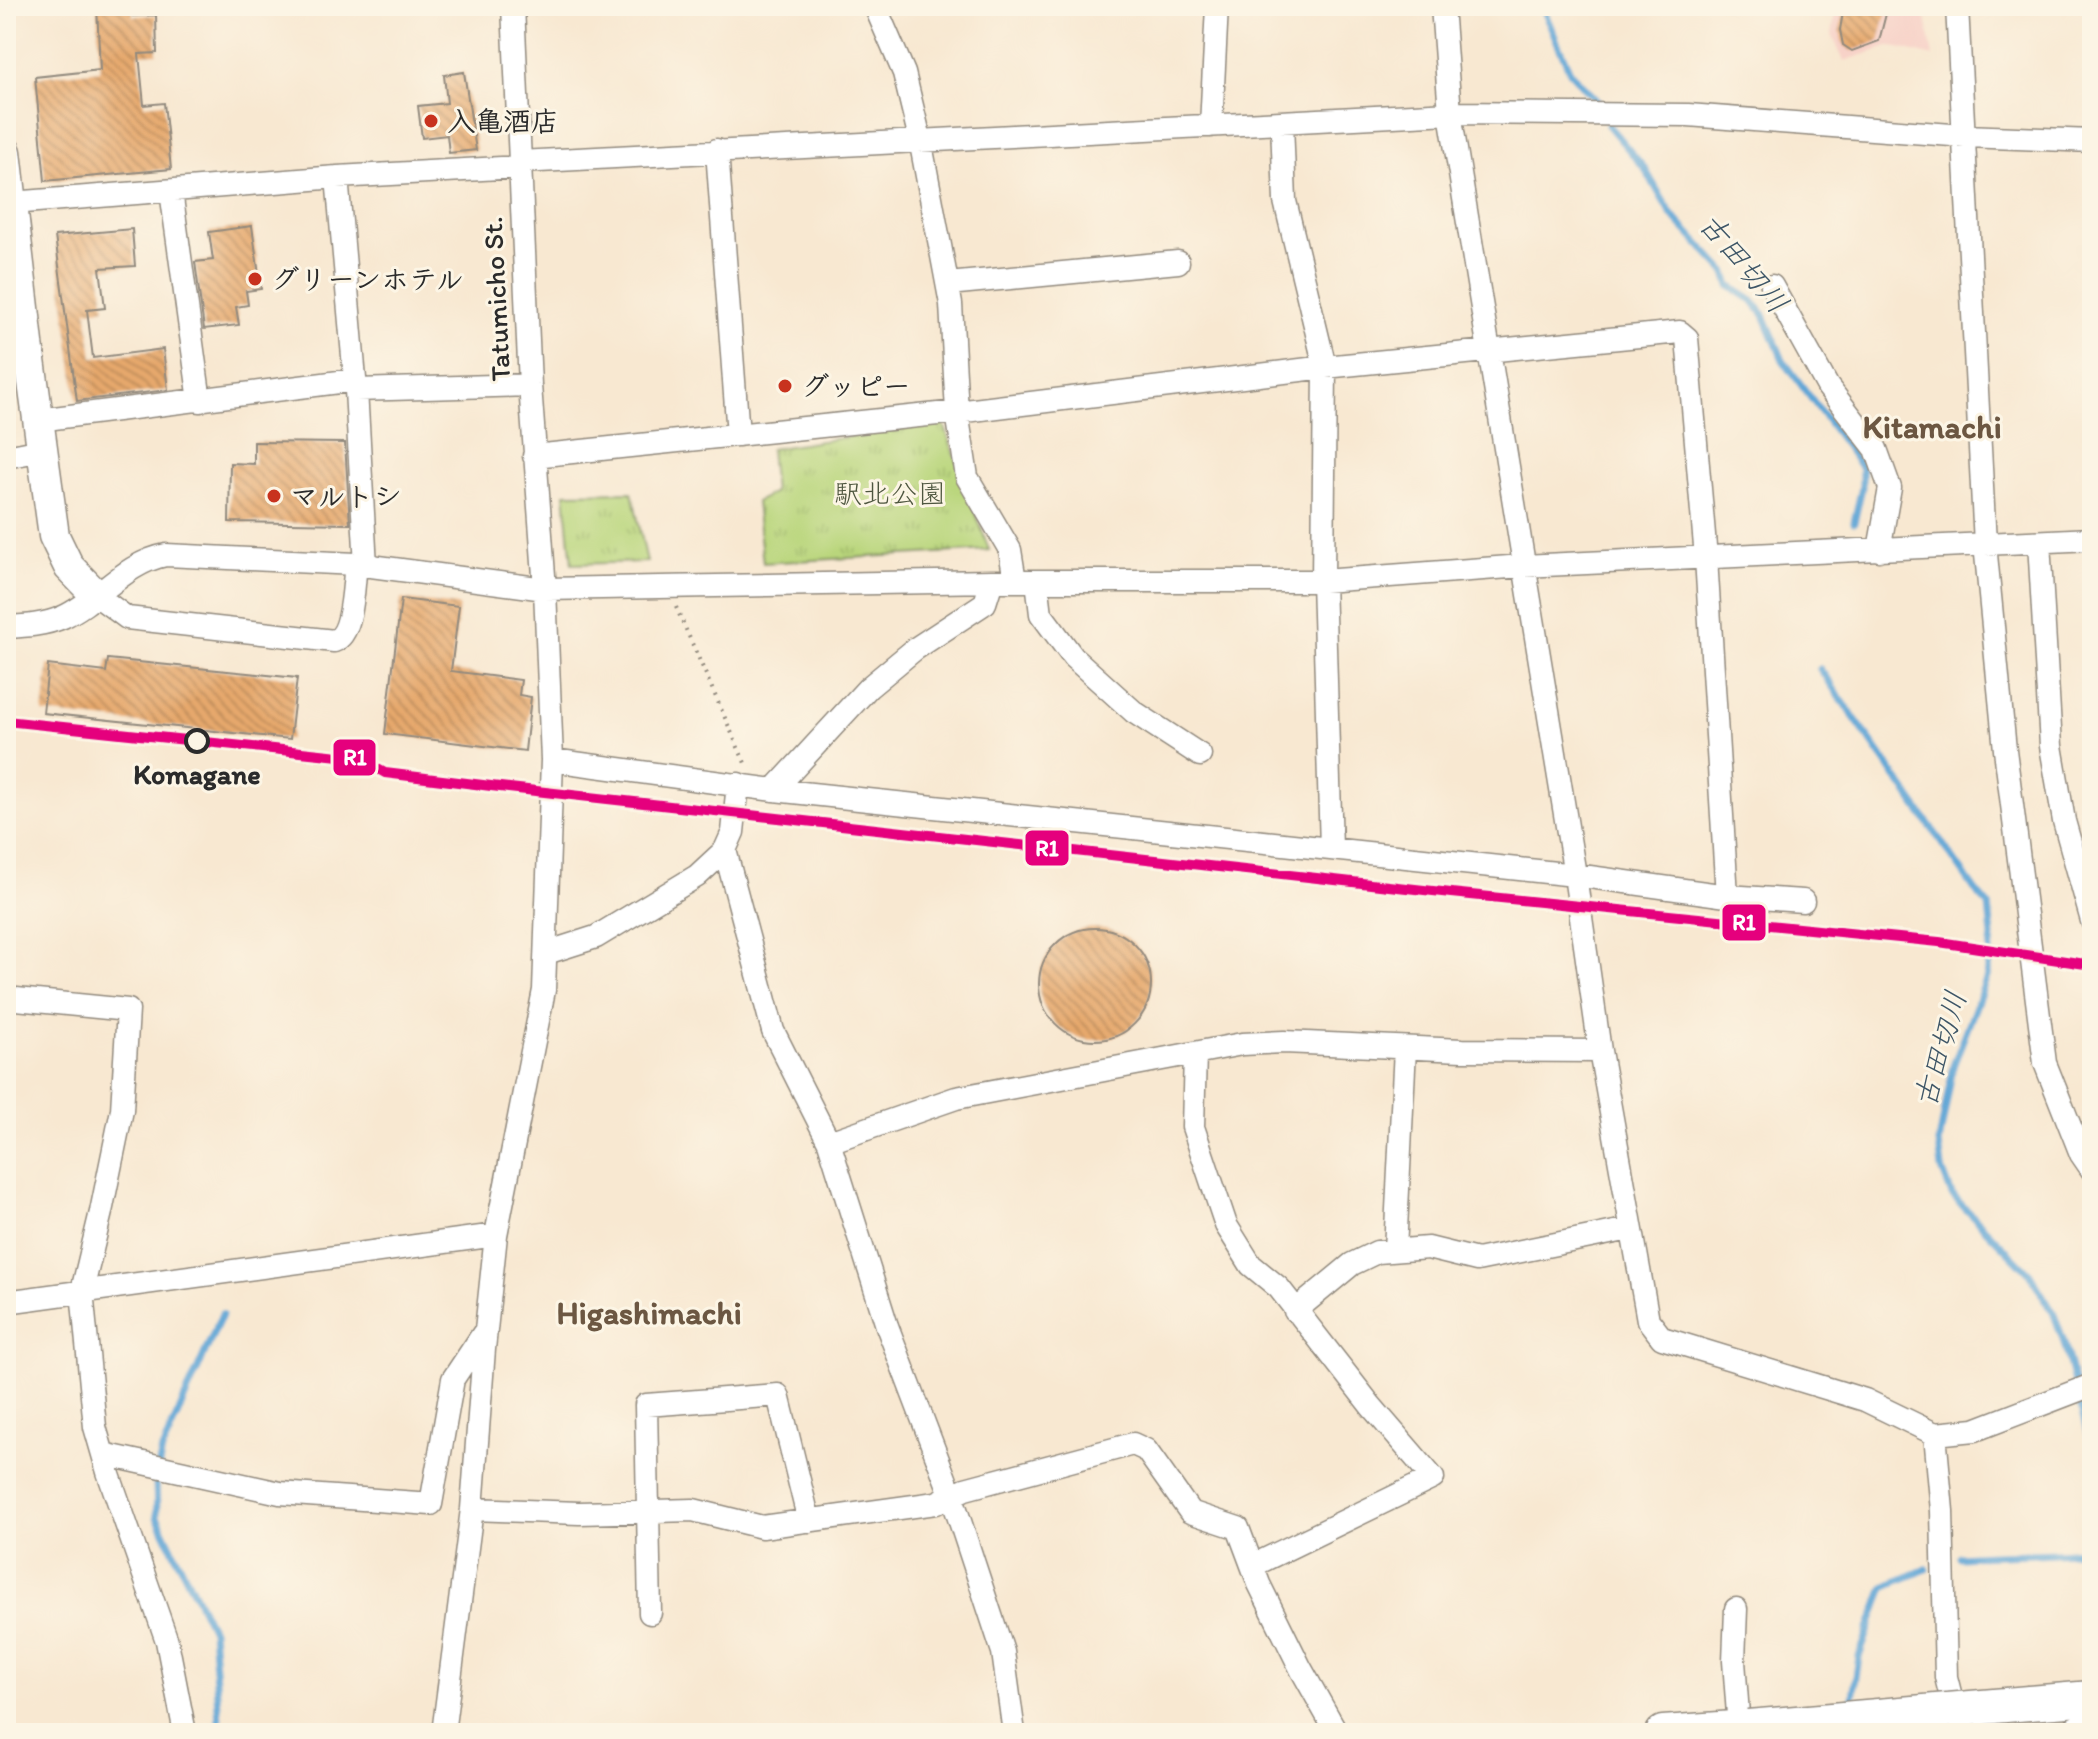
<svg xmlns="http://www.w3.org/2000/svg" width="2098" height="1739" font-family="Itim,'Klee One',sans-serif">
<defs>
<pattern id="park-tufts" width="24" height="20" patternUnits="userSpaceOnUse" patternTransform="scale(2)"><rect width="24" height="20" fill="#b9d67c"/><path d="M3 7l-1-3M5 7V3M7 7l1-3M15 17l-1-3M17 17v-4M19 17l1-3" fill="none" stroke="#9fb86b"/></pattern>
<pattern id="building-back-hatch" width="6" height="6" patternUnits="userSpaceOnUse" patternTransform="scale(2)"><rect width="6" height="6" fill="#e6a86c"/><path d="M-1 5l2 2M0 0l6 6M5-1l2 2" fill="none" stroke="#bb8959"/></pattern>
</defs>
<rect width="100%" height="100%" fill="#fcf5e5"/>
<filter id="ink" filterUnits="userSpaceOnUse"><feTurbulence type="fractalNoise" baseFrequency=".0125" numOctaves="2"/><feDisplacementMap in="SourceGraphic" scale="16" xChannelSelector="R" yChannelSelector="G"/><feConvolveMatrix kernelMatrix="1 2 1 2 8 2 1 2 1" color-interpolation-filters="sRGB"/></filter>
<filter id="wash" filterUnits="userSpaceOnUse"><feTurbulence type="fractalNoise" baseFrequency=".006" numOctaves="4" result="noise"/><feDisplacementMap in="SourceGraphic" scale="32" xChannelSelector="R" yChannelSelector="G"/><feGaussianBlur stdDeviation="1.8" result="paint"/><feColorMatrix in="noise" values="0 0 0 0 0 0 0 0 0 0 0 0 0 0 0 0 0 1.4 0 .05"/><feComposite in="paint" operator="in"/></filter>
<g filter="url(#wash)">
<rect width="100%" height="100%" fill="#f8e8d1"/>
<path fill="#f7d1c7" d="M1836,6H1924L1933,57L1891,46L1844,61L1832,35Z"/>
<path fill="url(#park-tufts)" stroke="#728054" stroke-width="2" d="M943,422L989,550L763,563L756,502L774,492L770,449Z
M632,492L647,562L572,564L565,493Z"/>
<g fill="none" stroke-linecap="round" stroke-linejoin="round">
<path stroke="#60a6d6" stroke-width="7" d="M1542,6L1570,72L1598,102
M1608,125L1645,169L1671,214L1726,273L1730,286L1753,301L1764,315L1783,360L1862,468V487L1854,522
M1820,669L1978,894L1989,905L1992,937L1987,977L1953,1066L1939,1143L1942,1169L1952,1195L2030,1274L2053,1312L2063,1339L2092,1451
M1960,1557C2003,1553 2046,1556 2089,1550L2092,1546
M1851,1710L1859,1657L1884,1587L1926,1569
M220,1733L212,1630L157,1517L156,1478L162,1450L222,1314"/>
</g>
<g id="blocks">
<path fill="url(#building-back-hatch)" d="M97,6H133V16L156,15L157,53L139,54L144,105L164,103L171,169L45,181L35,77L100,70Z
M1844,6H1888L1879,41L1852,51L1843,45L1840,30Z
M464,72L476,150L449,153L447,135L422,138L418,106L447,103L444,75Z
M252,226L261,289L246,291L248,305L236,307L239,325L204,329L195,262L213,260L209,232Z
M132,229L135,266L100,268L105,308L87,310L93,358L163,349L168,390L77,401L55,236Z
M254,442L345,443L350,524L229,522L230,463L254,464Z
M401,599L459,606L451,671L521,680L519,695L531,697L525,751L385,734Z
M108,659L297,678L290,739L43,713L48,665L106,672Z
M1039 984a56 56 0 1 1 112 0a56 56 0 1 1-112 0Z"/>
</g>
</g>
<g filter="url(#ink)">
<use href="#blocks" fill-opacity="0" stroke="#928a7e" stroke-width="2"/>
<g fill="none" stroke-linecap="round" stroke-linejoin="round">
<g stroke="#928a7e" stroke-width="25">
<path id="minor" d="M875,6L904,73L920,139L951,304L957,412L967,477L1010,550L1015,581
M1442,6L1450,113L1575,875L1600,1051L1648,1320L1662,1338L1865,1400L1935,1434
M1957,6L1985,544L2005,750L2045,1063L2081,1154L2092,1170
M1282,123L1285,201L1325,367L1323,581L1331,848
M1211,126L1217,6
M717,150L738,435
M520,162L1450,113L1688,115L1965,136L2092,141
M337,177L356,390L366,566
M171,191L200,401
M12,203L337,177L520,167
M948,284L1178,262
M1772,286L1828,387L1876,449L1890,488L1879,550
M6,361L30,360
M356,390L530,385
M38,420L355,380
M534,456L957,412L1325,367L1680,332L1687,338L1706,558L1727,896L1575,875L774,790L552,760
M6,457L42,450
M2039,542L2051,746L2064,821L2092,921
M1037,581L1041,614L1073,657L1134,712L1200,755
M96,595L127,618L334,641C354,634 353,584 356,564
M6,627C25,626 45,625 63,617C100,600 124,563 166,555L356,564L545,589L992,581H1323L1523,566L2092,539
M774,790L868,688L915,649L985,603L992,581
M725,850L773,1031L829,1142L887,1326L951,1494L1003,1652L1014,1733
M1727,896L1803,901
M546,953L596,937L697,876L725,850L733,832L738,784
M6,998L128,1010L122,1110L101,1212L82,1291L95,1427L108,1472L167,1641L185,1733
M1195,1053L1193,1127L1226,1225L1251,1265L1279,1288L1371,1406L1433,1478L1254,1565
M829,1142L956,1098L1242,1044L1284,1042L1462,1050L1600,1051
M1395,1250L1405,1048
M6,1302L496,1235
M1295,1311L1352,1264L1377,1252L1428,1248L1477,1260L1630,1229
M103,1454L280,1493L431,1504L453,1379L483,1334
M472,1509L579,1513L693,1510L762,1527L936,1503L965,1489L1133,1444L1146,1450L1190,1512L1238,1528L1259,1584L1301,1669L1337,1733
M1736,1609L1734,1661L1739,1728
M650,1613L646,1405L778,1395L809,1521
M443,1733L472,1509L484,1349L496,1235L544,990L552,760L545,589L530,385L513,6
M1960,1733L1946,1677L1942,1511L1935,1434L1975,1430L2092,1385"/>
</g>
<g stroke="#928a7e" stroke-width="33">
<path id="major" d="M6,152L30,360L54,536L69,567L96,595"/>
</g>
<g stroke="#928a7e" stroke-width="37">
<path id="highway" d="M2029,1703L2092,1698
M1663,1733L1748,1727
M2078,1733L2092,1732"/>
</g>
<path stroke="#928a7e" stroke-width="4" stroke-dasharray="2 6" stroke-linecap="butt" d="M676,607L745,763"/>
<use href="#minor" stroke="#fff" stroke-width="22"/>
<use href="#major" stroke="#fff" stroke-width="30"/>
<use href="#highway" stroke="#fff" stroke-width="34"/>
<g stroke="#928a7e" stroke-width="37" stroke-linecap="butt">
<path id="highway-bridge" d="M1748,1727L2029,1703"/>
</g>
<use href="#highway-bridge" stroke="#fff" stroke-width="34"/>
<g stroke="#fcf5e5" stroke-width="16">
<path id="rail-1" d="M6,721L358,758L385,773L491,786L1451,893L1939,942L2092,965"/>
</g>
<use href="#rail-1" stroke="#e5007d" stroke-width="10"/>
</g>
</g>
<g fill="#c8321e" stroke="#fcf5e5" stroke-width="3">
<circle cx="431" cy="121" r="8"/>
<circle cx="255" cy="279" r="8"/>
<circle cx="785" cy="386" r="8"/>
<circle cx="274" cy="496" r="8"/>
</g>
<circle fill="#fcf5e5" stroke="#2b2b2b" stroke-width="4" cx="197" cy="741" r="11"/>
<g text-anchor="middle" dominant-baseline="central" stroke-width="6" stroke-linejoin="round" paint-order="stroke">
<g font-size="28" font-weight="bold" fill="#2b2b2b" stroke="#fcf5e5" text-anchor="start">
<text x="447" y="121">入亀酒店</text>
<text x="271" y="279">グリーンホテル</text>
<text x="801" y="386">グッピー</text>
<text x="290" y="496">マルトシ</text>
</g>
<g font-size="28" fill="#2b2b2b" stroke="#fcf5e5">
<text transform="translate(496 299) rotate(-93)">Tatumicho St.</text>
</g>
<g font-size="28" fill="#4e563f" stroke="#fcf5e5">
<text x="890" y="493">駅北公園</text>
</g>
<g font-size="28" font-weight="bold" fill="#2b2b2b" stroke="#fcf5e5">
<text x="197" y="774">Komagane</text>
</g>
<g font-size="30" font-style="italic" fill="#3e5667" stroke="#fcf5e5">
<text transform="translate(1744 263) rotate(50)">古田切川</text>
<text transform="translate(1940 1049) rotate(-74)">古田切川</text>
</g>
<g font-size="32" font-weight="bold" fill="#6c5742" stroke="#fcf5e5">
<text x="1932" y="427">Kitamachi</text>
<text x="649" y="1313">Higashimachi</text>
</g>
</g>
<g stroke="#fcf5e5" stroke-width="3">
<rect x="332" y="738" width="45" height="39" rx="8" fill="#e5007d"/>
<rect x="1024" y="829" width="46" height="38" rx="8" fill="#e5007d"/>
<rect x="1721" y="903" width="46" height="39" rx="8" fill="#e5007d"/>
</g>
<g font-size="22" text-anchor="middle" font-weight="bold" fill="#fff">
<text x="355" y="765">R1</text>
<text x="1047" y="856">R1</text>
<text x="1744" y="930">R1</text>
</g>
<rect width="2098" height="1739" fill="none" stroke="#fcf5e5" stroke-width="32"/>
</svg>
